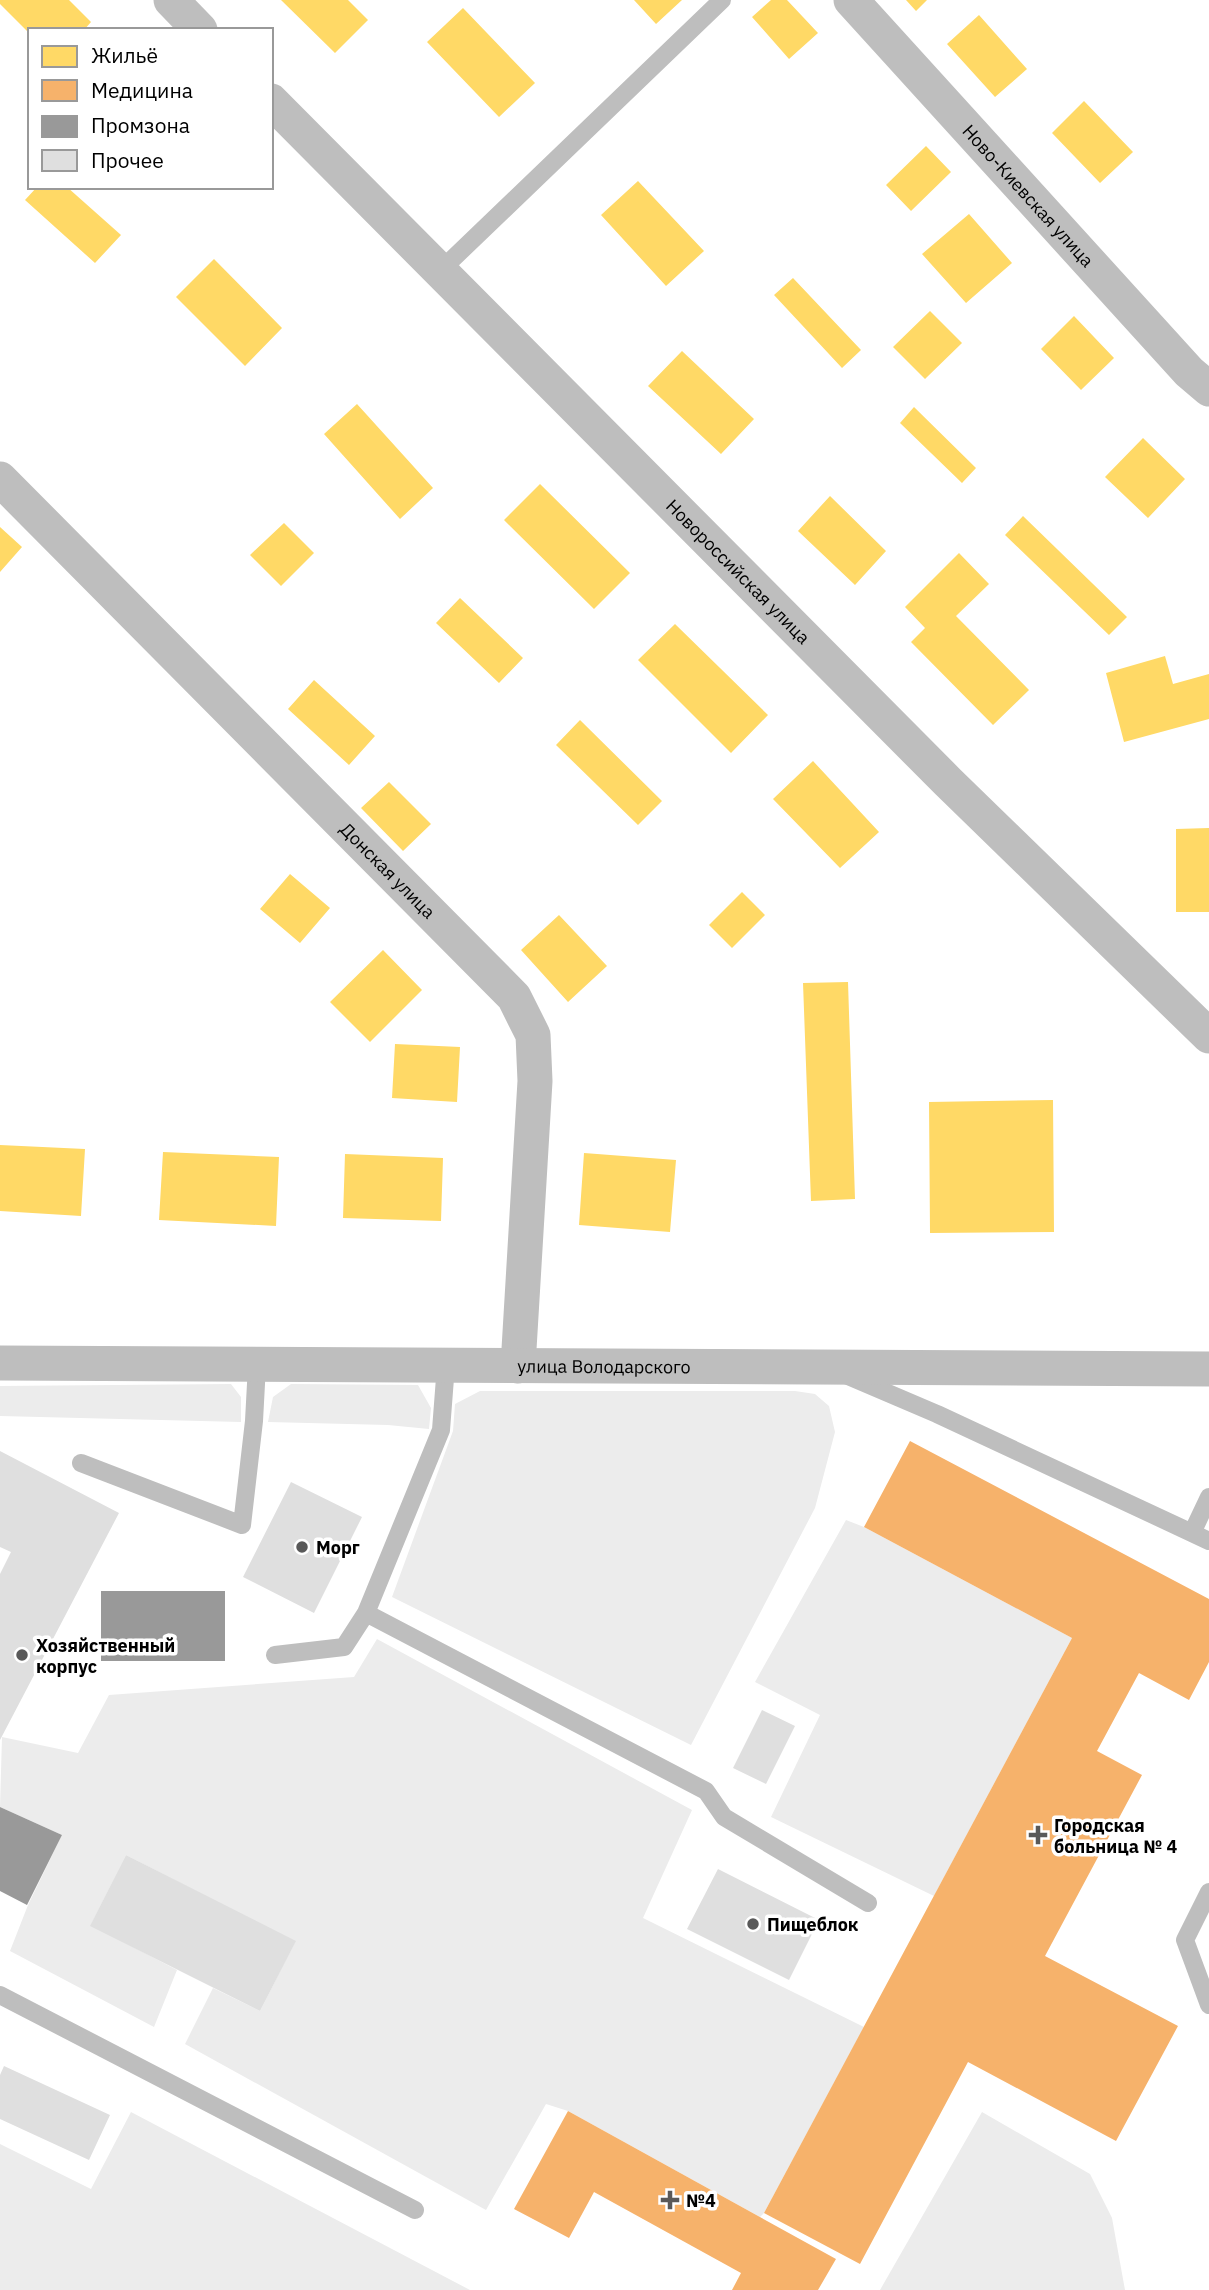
<svg xmlns="http://www.w3.org/2000/svg" width="1209" height="2290" font-family="'IBM Plex Sans',sans-serif">
<rect width="100%" height="100%" fill="#fff"/>
<path fill="#ececec" d="M231,1384L241,1397V1422L0,1416V1386Z
M291,1384L418,1385L431,1408L429,1429L388,1425L268,1422L273,1397Z
M480,1391H795L815,1394L829,1406L835,1432L815,1508L691,1745L392,1597L453,1431L455,1404Z
M846,1520L864,1527L1072,1638L934,1896L771,1817L820,1715L755,1682Z
M377,1639L692,1810L643,1918L864,2027L764,2213L760,2217L568,2111L546,2104L486,2210L185,2044L213,1988L260,2011L295,1942L126,1855L91,1925L177,1970L154,2027L10,1951L28,1905L62,1835L0,1807L2,1737L78,1753L109,1695L354,1677Z
M131,2112L470,2290H0V2144L91,2189Z
M982,2112L1090,2174L1112,2218L1125,2290H880Z"/>
<path fill="#ffd966" d="M0,0H69L91,22L84,30H30V34L0,4Z
M281,0H348L368,20L335,53Z
M634,0H682L656,24Z
M771,0H787L818,33L789,59L752,17Z
M906,0H927L916,11Z
M463,8L535,83L499,117L427,42Z
M979,15L1027,69L995,97L947,44Z
M1084,101L1133,152L1100,183L1052,133Z
M926,146L951,172L911,211L886,185Z
M638,181L704,251L666,286L601,215Z
M37,187H67L121,235L95,263L25,200Z
M969,214L1012,263L966,303L922,254Z
M214,259L282,328L245,366L176,297Z
M793,278L861,350L842,368L774,295Z
M930,311L962,343L925,379L893,347Z
M1074,316L1114,358L1081,390L1041,349Z
M682,351L754,419L721,454L648,386Z
M357,404L433,488L400,519L324,434Z
M914,407L976,468L962,483L900,423Z
M1143,438L1185,479L1148,518L1105,477Z
M540,484L630,573L594,609L504,520Z
M830,496L886,551L855,585L798,531Z
M1023,516L1127,617L1109,635L1005,535Z
M284,523L314,553L281,586L250,555Z
M0,527L22,547L0,572Z
M959,553L989,584L956,616L1029,690L993,725L911,642L925,628L905,607Z
M460,598L523,658L499,683L436,623Z
M675,624L768,715L731,753L638,660Z
M1165,656L1173,684L1209,674V719L1124,742L1106,673Z
M314,680L375,736L349,765L288,709Z
M580,720L662,801L638,825L556,745Z
M813,761L879,832L840,868L773,799Z
M389,782L431,824L403,851L361,808Z
M1209,828V912H1176V829Z
M290,874L330,908L300,943L260,909Z
M742,892L765,915L732,948L709,925Z
M559,915L607,966L568,1002L521,950Z
M383,950L422,990L370,1042L330,1002Z
M848,982L855,1199L811,1201L803,983Z
M395,1044L460,1047L457,1102L392,1098Z
M1053,1100L1054,1232L930,1233L929,1102Z
M0,1145L85,1149L81,1216L0,1211Z
M163,1152L279,1157L276,1226L159,1220Z
M584,1153L676,1160L670,1232L579,1225Z
M345,1154L443,1158L441,1221L343,1218Z"/>
<path fill="#f6b26b" d="M910,1441L1209,1599V1662L1189,1700L1139,1673L1097,1751L1142,1775L1045,1956L1178,2026L1116,2141L968,2062L860,2264L764,2213L1072,1638L864,1527Z
M568,2111L836,2259L818,2290H732L741,2273L594,2192L569,2238L514,2209Z"/>
<path fill="#999" d="M101,1591H225V1661H101Z
M0,1807L62,1835L27,1905L0,1891Z"/>
<path fill="#dfdfdf" d="M0,1451L119,1513L0,1740V1574L11,1552L0,1547Z
M291,1482L362,1517L314,1613L243,1577Z
M762,1710L795,1726L766,1784L733,1768Z
M126,1855L296,1941L260,2011L90,1926Z
M718,1869L819,1920L789,1980L687,1929Z
M4,2066L110,2115L89,2160L0,2119V2075Z"/>
<g fill="none" stroke-linecap="round" stroke-linejoin="round">
<path stroke="#bebebe" stroke-width="18" d="M440,271L722,0
M848,1376L937,1414L1192,1533L1209,1497
M81,1463L242,1525L254,1421L257,1365
M1192,1533L1209,1541
M366,1613L706,1791L724,1817L868,1903
M275,1655L344,1647L366,1613L441,1430L446,1365
M1209,1892L1185,1940L1209,2005
M0,1995L415,2210"/>
<g stroke="#bebebe" stroke-width="35">
<path d="M171,0L200,30"/>
<path id="s1" d="M851,0L1189,372L1209,389"/>
<path id="s2" d="M271,101L948,782L1209,1036"/>
<path id="s3" d="M0,479L514,997L533,1035L535,1081L518,1366"/>
<path id="s4" d="M0,1363L1209,1369"/>
</g>
</g>
<g fill="#595959" stroke="#fff" stroke-width="2.5">
<circle cx="302" cy="1547" r="7"/>
<circle cx="22" cy="1655" r="7"/>
<path d="M1034.5 1824.5h7v7h7v7h-7v7h-7v-7h-7v-7h7z"/>
<circle cx="753" cy="1924" r="7"/>
<path d="M666.5 2189.5h7v7h7v7h-7v7h-7v-7h-7v-7h7z"/>
</g>
<g text-anchor="middle" dominant-baseline="central" stroke-width="7" stroke-linejoin="round" paint-order="stroke">
<g font-size="18" fill="#000" stroke="#fff">
<text stroke="none"><textPath href="#s1" startOffset="264">Ново-Киевская улица</textPath></text>
<text stroke="none"><textPath href="#s2" startOffset="663">Новороссийская улица</textPath></text>
<text stroke="none"><textPath href="#s3" startOffset="551">Донская улица</textPath></text>
<text stroke="none"><textPath href="#s4" startOffset="604">улица Володарского</textPath></text>
</g>
<g font-size="18" font-weight="bold" fill="#000" stroke="#fff" text-anchor="start">
<text x="316" y="1547">Морг</text>
<text x="36" y="1645">Хозяйственный<tspan x="36" dy="21">корпус</tspan></text>
<text x="1054" y="1825">Городская<tspan x="1054" dy="21">больница № 4</tspan></text>
<text x="767" y="1924">Пищеблок</text>
<text x="686" y="2200">№4</text>
</g>
</g>
<rect x="28" y="28" width="245" height="161" fill="#ffffff" stroke="#999999" stroke-width="2"/>
<rect x="42" y="46" width="35" height="21" fill="#ffd966" stroke="#999999" stroke-width="2"/>
<text x="91" y="63" font-size="21" fill="#000000">Жильё</text>
<rect x="42" y="80" width="35" height="21" fill="#f6b26b" stroke="#999999" stroke-width="2"/>
<text x="91" y="98" font-size="21" fill="#000000">Медицина</text>
<rect x="42" y="116" width="35" height="21" fill="#999999" stroke="#999999" stroke-width="2"/>
<text x="91" y="133" font-size="21" fill="#000000">Промзона</text>
<rect x="42" y="150" width="35" height="21" fill="#dfdfdf" stroke="#999999" stroke-width="2"/>
<text x="91" y="168" font-size="21" fill="#000000">Прочее</text>
</svg>
